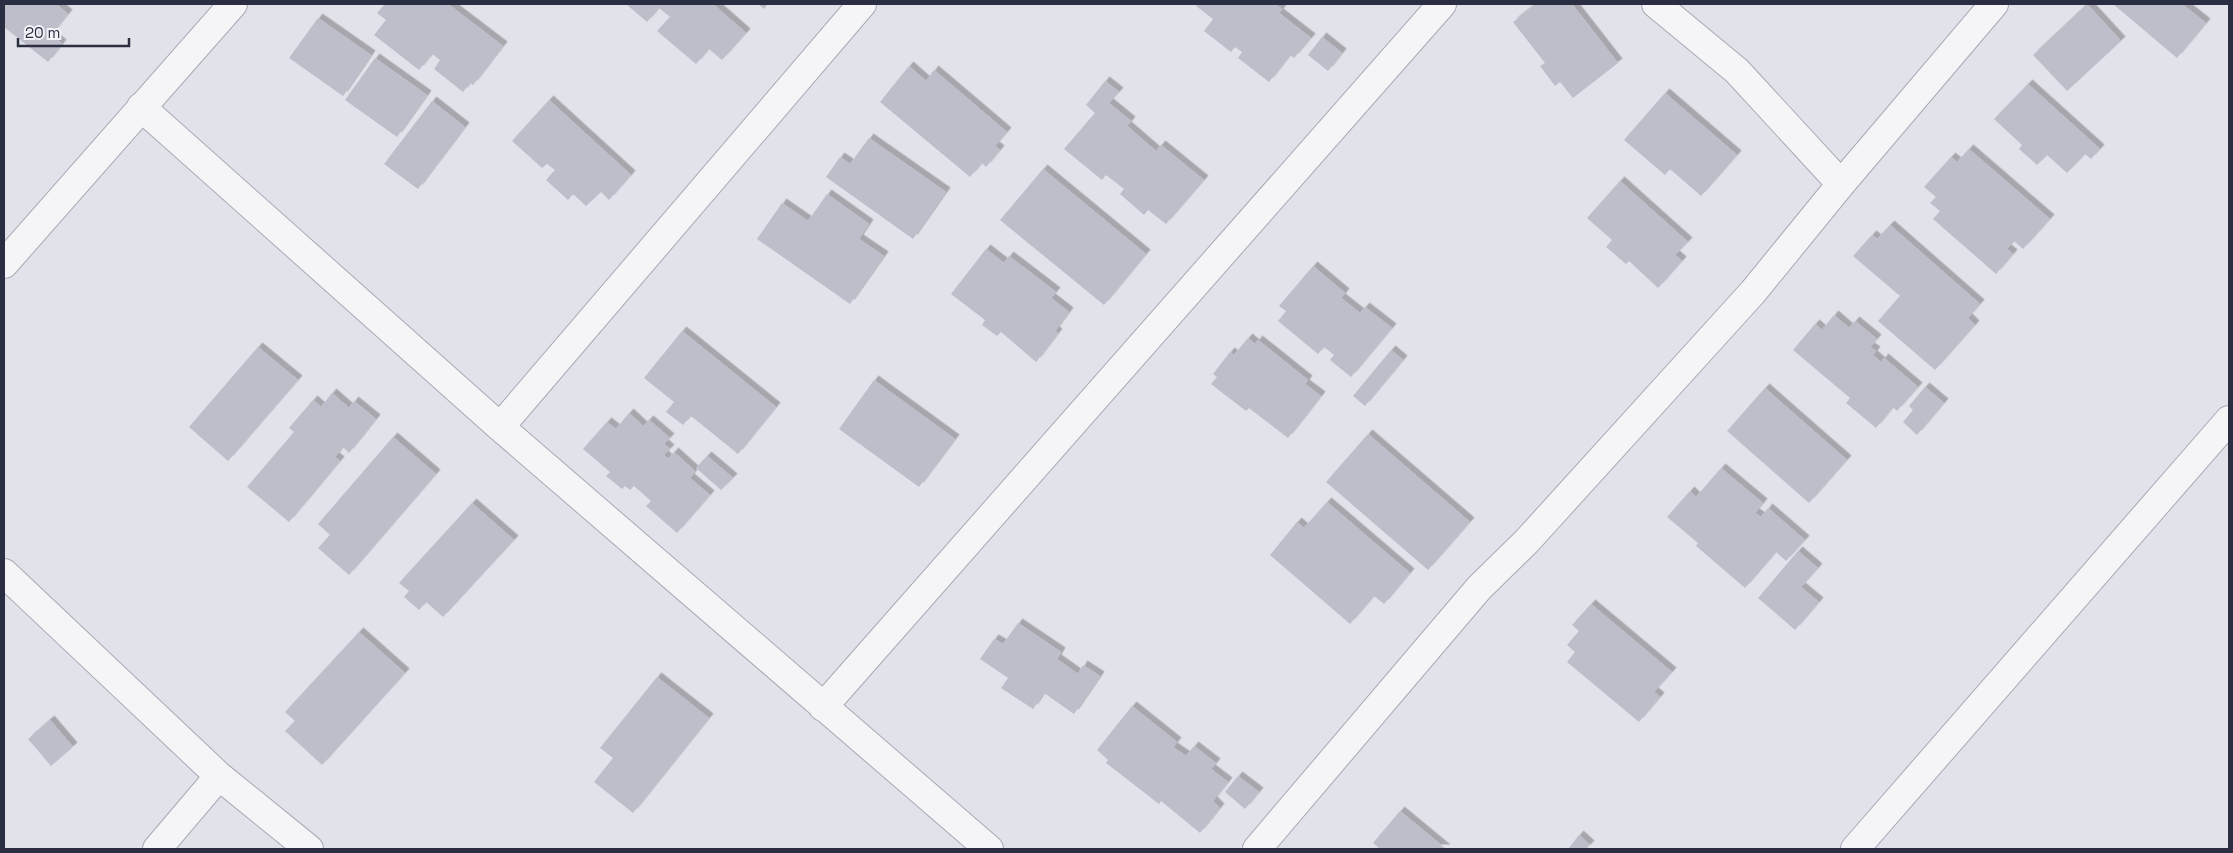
<svg xmlns="http://www.w3.org/2000/svg" width="2233" height="853" font-family="'Space Grotesk',sans-serif">
<defs>
<filter id="shadow"><feDropShadow dx="4.5" dy="-4.5" stdDeviation="0" flood-color="#0004"/></filter>
</defs>
<rect width="100%" height="100%" fill="#e2e3ea"/>
<path fill="#bdbeca" filter="url(#shadow)" d="M4,4H56L68,14L51,35L62,44L48,62L4,27Z
M385,4H448L503,46L473,85L470,83L463,92L434,69L440,60L432,54L419,70L374,35L386,20L377,13Z
M626,4H713L746,33L722,60L709,49L696,64L657,31L670,17L659,8L647,22Z
M758,4H768L764,9Z
M1198,4H1275L1282,9L1279,13L1311,38L1294,58L1290,55L1269,82L1238,58L1242,52L1235,47L1231,52L1204,31L1213,19L1196,6Z
M1536,4H1572L1618,63L1573,98L1560,82L1555,86L1540,66L1545,63L1513,22Z
M2087,4L2121,41L2067,91L2033,55Z
M2113,4H2182L2206,23L2177,58Z
M318,18L371,55L343,96L289,58Z
M1322,37L1342,53L1328,71L1308,55Z
M375,58L427,95L397,137L345,100Z
M909,66L926,81L934,70L1007,132L995,146L1000,150L986,167L982,163L970,177L880,102Z
M1105,81L1119,92L1109,103L1131,121L1127,126L1156,151L1161,145L1204,180L1166,224L1148,210L1144,215L1120,194L1124,189L1106,175L1102,180L1064,149L1095,113L1086,105Z
M2028,84L2100,149L2091,159L2085,154L2067,173L2047,155L2037,165L2019,149L2022,145L1994,119Z
M1665,93L1737,155L1701,196L1670,169L1665,175L1624,140Z
M549,100L631,175L609,200L601,192L586,206L573,194L568,200L546,180L555,170L547,164L542,168L512,141Z
M432,101L465,127L418,189L384,164Z
M869,138L946,192L913,239L826,177L840,157L850,164Z
M1969,149L2050,219L2023,249L2014,241L2007,249L2013,254L1996,274L1933,219L1940,211L1930,203L1936,197L1924,187L1951,157L1957,162Z
M1043,169L1146,254L1104,305L1000,220Z
M1620,181L1688,242L1675,255L1682,261L1658,288L1629,261L1626,264L1606,247L1612,240L1587,218Z
M827,194L869,224L859,239L884,256L850,304L757,239L782,203L808,221Z
M1890,225L1980,304L1968,318L1975,325L1935,370L1878,321L1900,296L1853,256L1872,235L1877,239Z
M986,249L1004,263L1009,256L1056,292L1051,298L1069,312L1055,331L1058,333L1036,362L1001,332L997,336L982,325L985,320L951,294Z
M1313,266L1345,293L1341,298L1360,313L1365,307L1392,328L1351,377L1330,360L1334,355L1324,347L1318,354L1278,321L1286,311L1279,306Z
M1834,315L1849,328L1855,321L1877,339L1870,347L1876,351L1873,355L1881,362L1884,358L1918,387L1897,411L1893,407L1876,428L1846,403L1850,398L1793,350L1815,324L1822,330Z
M682,331L776,407L738,454L691,416L683,425L666,412L674,402L644,378Z
M1248,338L1255,344L1258,340L1308,380L1305,384L1321,396L1288,438L1249,408L1246,411L1211,384L1217,377L1213,374L1230,352L1234,355Z
M258,347L298,380L228,461L189,427Z
M1391,350L1403,360L1365,406L1353,396Z
M874,380L955,439L919,487L839,429Z
M1925,387L1944,403L1917,435L1903,422L1913,410L1909,406Z
M1765,388L1847,460L1809,503L1727,431Z
M332,393L349,408L354,401L376,419L349,453L343,447L335,457L340,461L289,522L247,487L294,432L289,428L313,400L321,407Z
M629,413L643,426L649,420L670,438L664,444L670,449L664,455L668,459L674,452L695,471L690,478L710,495L677,533L646,506L651,501L634,486L630,490L625,486L622,489L606,476L610,472L583,449L607,422L616,429Z
M1368,434L1470,522L1428,570L1326,482Z
M393,437L436,474L349,575L318,548L330,535L318,524Z
M707,456L733,478L721,490L696,468Z
M1721,468L1763,503L1755,513L1761,517L1768,508L1805,540L1786,561L1776,552L1745,588L1696,546L1698,543L1667,517L1690,491L1696,497Z
M1327,502L1410,573L1384,604L1374,596L1350,624L1270,555L1297,522L1304,528Z
M472,503L514,540L443,617L426,602L419,610L404,597L409,591L399,583Z
M1798,551L1818,568L1801,587L1819,602L1795,630L1758,598Z
M1591,604L1672,672L1654,692L1660,697L1639,722L1567,662L1575,652L1567,645L1579,631L1572,625Z
M1018,623L1061,652L1057,659L1078,674L1083,665L1100,676L1074,714L1044,693L1033,709L1001,688L1008,678L980,659L994,639L1003,644Z
M359,632L405,673L322,765L285,731L295,721L285,712Z
M657,677L709,718L633,813L594,782L613,758L600,748Z
M1132,706L1177,742L1173,747L1186,756L1194,746L1216,763L1211,769L1228,782L1213,801L1220,808L1200,833L1161,801L1159,804L1106,763L1108,760L1097,750Z
M50,720L73,747L51,766L28,739Z
M1238,776L1259,792L1245,809L1225,792Z
M1400,811L1446,849H1380L1373,843Z
M1579,835L1590,845L1586,849H1568Z"/>
<g fill="none" stroke-linecap="round" stroke-linejoin="round">
<g stroke="#a7a9b4" stroke-width="30">
<path id="street" d="M1656,4L1737,71L1841,184
M141,107L500,427L989,849
M4,264L233,4
M500,427L862,4
M4,573L219,776L309,849
M823,707L1442,4
M157,849L219,776
M1257,849L1479,588L1527,541L1753,292L1841,184L1994,4
M1855,849L2229,420"/>
</g>
<use href="#street" stroke="#f5f5f8" stroke-width="28"/>
</g>
<rect width="2233" height="853" fill="none" stroke="#2b2d42" stroke-width="10"/>
<path d="M18 38v8h111v-8" fill="none" stroke="#2b2d42" stroke-width="2.5"/>
<text x="25" y="38" font-size="15" fill="#2b2d42" stroke="#f2f3f7" stroke-width="4" paint-order="stroke">20 m</text>
</svg>
